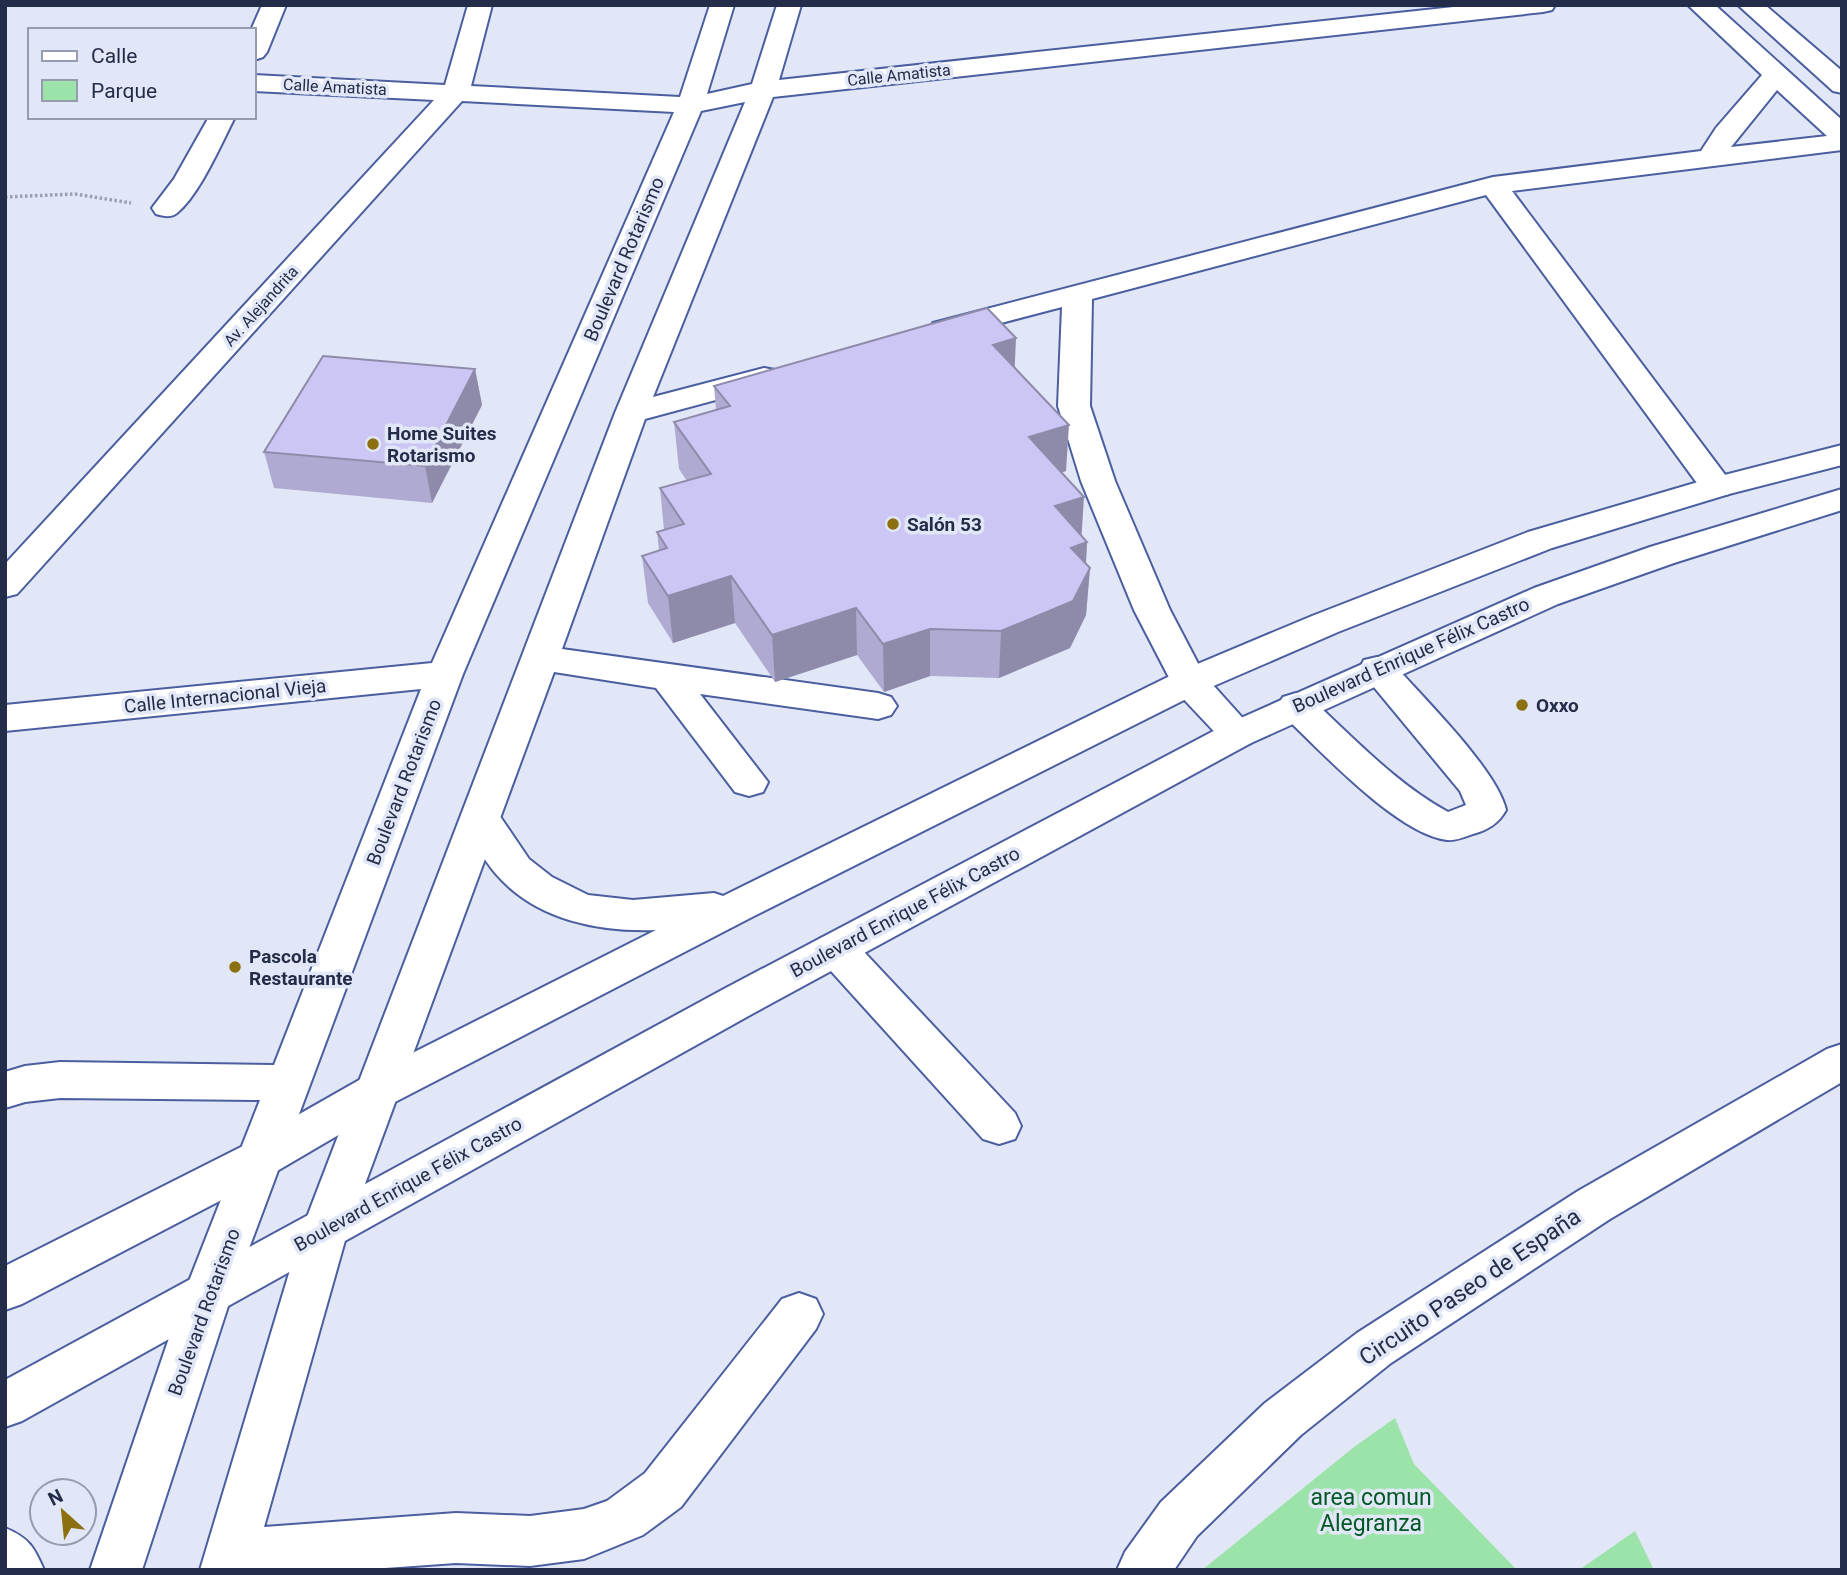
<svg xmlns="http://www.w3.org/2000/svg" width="1847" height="1575" font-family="Roboto,sans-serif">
<rect width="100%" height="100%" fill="#e1e7f6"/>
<path fill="#9ce3a9" d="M1395,1418L1414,1464L1517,1570H1202L1354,1447Z
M1635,1531L1654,1570H1579Z"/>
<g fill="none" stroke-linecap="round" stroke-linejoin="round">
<g stroke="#4b5e9f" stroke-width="4">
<path id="minor" d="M262,5H286L267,52L263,57L254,60V30H251Z
M468,5H492L471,86L680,97L710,5H734L707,94L752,84L777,5H801L779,80L1472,5H1555L1552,10L1543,12L773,97L653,397L764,368L775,370L780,377L775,384L645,419L562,649L878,693L891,697L897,706L891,715L878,719L700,694L768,782L763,792L749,796L735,792L656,688L554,672L348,1230L264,1527L456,1513L530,1516L584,1509L607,1501L645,1473L782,1299L799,1293L816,1299L823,1314L816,1329L681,1507L643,1535L584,1559L530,1566L456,1563L357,1570H200L302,1230L615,413L745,102L701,111L463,674L232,1294L142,1570H90L184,1294L260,1100L60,1098L25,1102L5,1108V1072L25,1066L60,1062L274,1065L421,689L5,731V705L432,663L674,112L462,101L17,594L5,597V564L434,100L254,91V75L445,85Z
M1688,5H1715L1842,120V150L1512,191L1729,480L1734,487L1729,494L1717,497L1705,494L1486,195L1092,299L1090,406L1115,481L1170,610L1204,675L1257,734L1251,743L1238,747L1225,743L1176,691L1134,610L1081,481L1058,406L1062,307L944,338L933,335L929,329L933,323L1493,177L1701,151L1716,128L1762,75ZM1777,90L1827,136L1731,147Z
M1738,5H1765L1842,71V93L1833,91Z
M209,117H235C221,144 200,194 177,213C171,218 163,216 156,214L152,208L174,179Z
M1377,657L1390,660C1420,695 1497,769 1506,810C1499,823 1488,830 1473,834C1465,837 1455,841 1447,840C1397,834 1320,750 1283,715L1277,706L1283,697L1296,693L1309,697C1353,737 1396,784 1448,812L1466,805L1460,791L1359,669L1364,660Z
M836,933L851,938L1015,1113L1021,1126L1015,1139L999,1144L983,1139L821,960L815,949L821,938Z
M1842,1044V1082L1610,1219L1391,1363L1301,1435L1197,1536L1174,1570H1117L1125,1552L1161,1502L1265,1403L1357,1333L1578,1191L1827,1049Z"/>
</g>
<g stroke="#4b5e9f" stroke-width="4">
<path id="major" d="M1842,445V465L1729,494L1552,548L1338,632L1202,691L754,916L393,1103L277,1171L22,1304L5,1310V1266L245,1145L361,1079L656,930C598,932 536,920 496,874C482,858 472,837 461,819L467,809L481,805L495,809L529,859L552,877L588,895L633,900L714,893L723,896L1176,673L1312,616L1528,532L1705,480Z
M1842,489V510L1674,563L1558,604L1251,743L752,1014L22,1421L5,1427V1380L722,990L1225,725L1534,588L1650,547Z
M5,1528C29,1538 34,1547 44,1570H5Z"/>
</g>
<path stroke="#989fb3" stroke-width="3.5" stroke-dasharray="2.5 2.5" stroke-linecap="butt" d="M5,197L75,194L131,203"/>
<use href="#minor" fill="#fff" fill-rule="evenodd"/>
<use href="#major" fill="#fff" fill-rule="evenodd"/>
</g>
<path fill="#afaad1" d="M1015,368L1066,471L1062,472L1082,536L1087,542L1086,564L1090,568L1086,615L1070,648L999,678L930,676L884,692L857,655L775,682L735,623L673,643L648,603L642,556L659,551L657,532L664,530L660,488L687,481L679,469L674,422L716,410L714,386Z
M475,369L482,405L432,503L274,488L264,452Z"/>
<path fill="#8e8baa" d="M1016,338L1014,384L993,345Z
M475,369L482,405L432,503L425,466Z
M1069,425L1066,471L1027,483L1029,437Z
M1084,497L1081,544L1055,506Z
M1087,542L1085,577L1090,568L1086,615L1070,648L999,678L1001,631L1071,548Z
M731,576L735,623L673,643L668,596Z
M856,608L857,655L775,682L772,635Z
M930,629V676L884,692L883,644Z"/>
<path fill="#cbc6f3" stroke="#8e8baa" stroke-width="2" d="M987,308L1016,338L993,345L1069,425L1029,437L1084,497L1055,506L1087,542L1071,548L1090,568L1073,601L1001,631L930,629L883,644L856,608L772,635L731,576L668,596L642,556L667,548L657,532L684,524L660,488L711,474L674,422L730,406L714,386Z
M323,356L475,369L425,466L264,452Z"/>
<g fill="#8b6f11" stroke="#e1e7f6" stroke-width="2.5">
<circle cx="373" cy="444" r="7"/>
<circle cx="893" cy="524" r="7"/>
<circle cx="1522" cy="705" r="7"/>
<circle cx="235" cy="967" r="7"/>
</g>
<g text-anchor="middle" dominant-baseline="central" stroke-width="7" stroke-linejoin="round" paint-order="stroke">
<g font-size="16" fill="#232c48" stroke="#e1e7f6">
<text transform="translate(899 75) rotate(-6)">Calle Amatista</text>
<text transform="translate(335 87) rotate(3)">Calle Amatista</text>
<text transform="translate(261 306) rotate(-48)">Av. Alejandrita</text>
</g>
<g font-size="19" fill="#232c48" stroke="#e1e7f6">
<text transform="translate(624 259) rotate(-67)">Boulevard Rotarismo</text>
<text transform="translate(1411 655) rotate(-24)">Boulevard Enrique Félix Castro</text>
<text transform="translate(225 696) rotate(-6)">Calle Internacional Vieja</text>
<text transform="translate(404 782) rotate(-69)">Boulevard Rotarismo</text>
<text transform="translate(905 912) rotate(-28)">Boulevard Enrique Félix Castro</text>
<text transform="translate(408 1184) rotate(-29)">Boulevard Enrique Félix Castro</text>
<text transform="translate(204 1312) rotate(-70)">Boulevard Rotarismo</text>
</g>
<g font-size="19" font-weight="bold" fill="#232c48" stroke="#e1e7f6" text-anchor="start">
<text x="387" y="433">Home Suites<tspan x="387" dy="22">Rotarismo</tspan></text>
<text x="907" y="524">Salón 53</text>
<text x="1536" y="705">Oxxo</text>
<text x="249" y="956">Pascola<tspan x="249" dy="22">Restaurante</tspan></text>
</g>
<g font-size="23" fill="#232c48" stroke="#e1e7f6">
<text transform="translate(1470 1287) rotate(-34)">Circuito Paseo de España</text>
</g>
<g font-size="23" fill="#035925" stroke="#e1e7f6">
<text x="1371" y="1497">area comun<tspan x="1371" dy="26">Alegranza</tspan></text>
</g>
</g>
<rect width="1847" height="1575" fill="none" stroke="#232c48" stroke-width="14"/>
<rect x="28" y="28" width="228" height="91" fill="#e1e7f6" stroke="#959cb0" stroke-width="2"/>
<rect x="42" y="51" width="35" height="10" fill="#ffffff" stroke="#959cb0" stroke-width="2"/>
<text x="91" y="63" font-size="21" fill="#232c48">Calle</text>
<rect x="42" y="80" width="35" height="21" fill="#9ce3a9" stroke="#959cb0" stroke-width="2"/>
<text x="91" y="98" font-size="21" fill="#232c48">Parque</text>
<g transform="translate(63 1512) rotate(333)"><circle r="33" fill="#e1e7f6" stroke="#959cb0" stroke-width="2"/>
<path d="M0-5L12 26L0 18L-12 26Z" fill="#8b6f11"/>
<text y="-10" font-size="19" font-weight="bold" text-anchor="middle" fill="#232c48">N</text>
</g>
</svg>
